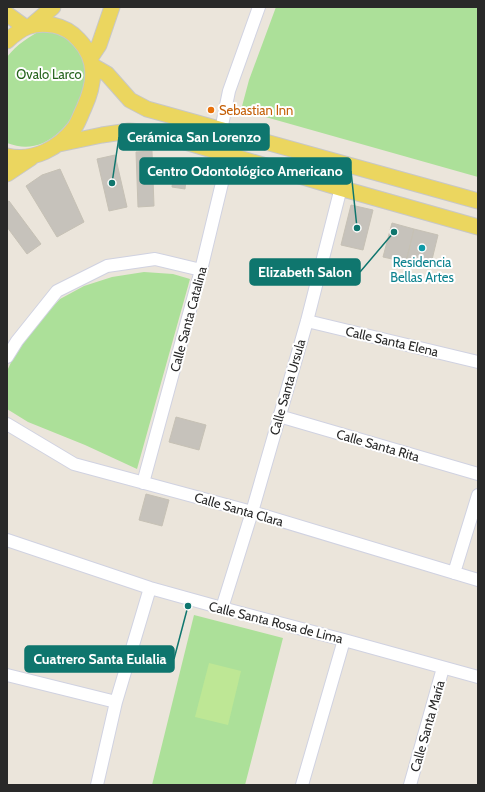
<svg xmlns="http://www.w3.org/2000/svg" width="485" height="792" font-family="Cabin,sans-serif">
<rect width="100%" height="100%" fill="#ebe5db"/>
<path fill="#ace099" d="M276,7H478V177L241,110L249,80Z
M43,29H59L87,49C88,58 91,81 88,88C87,94 82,99 80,104C65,132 41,156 7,143V57C17,44 29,37 43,29Z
M144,272L173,274L190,279L137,469L85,445L28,422L7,409V371L23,337L47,313L60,299L84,286L112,277Z
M194,615L283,638L245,785H152Z"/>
<path fill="#bee795" d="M209,663L241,671L228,725L195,717Z"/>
<path fill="#c6c2bb" stroke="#c6c1b5" d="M152,151L154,206L138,207L136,152Z
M115,155L127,207L109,211L97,159Z
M175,160L188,161L185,189L172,187Z
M60,169L84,222L57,237L26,186L42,175Z
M9,201L41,244L27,254L7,227V202Z
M351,205L373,210L363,250L341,245Z
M392,223L414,229L406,262L383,257Z
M414,229L438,235L430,268L406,262Z
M176,417L206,425L199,450L169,442Z
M146,494L169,500L162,526L139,520Z"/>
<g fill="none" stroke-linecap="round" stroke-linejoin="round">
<g stroke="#d0d2e1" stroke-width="14">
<path id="minor" d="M221,130L229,91L259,7
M307,321L478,362
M7,357L17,341L57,291L107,266L155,259L201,270
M279,416L478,474
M7,424L74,464L252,512L478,580
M143,483L201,270L229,154
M7,540L150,588L222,608L344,640L478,677
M454,573L478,495
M222,608L252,512L307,321L347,164
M7,675L116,702
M97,785L116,702L150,588
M302,785L344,640
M410,785L443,668"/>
</g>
<g stroke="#c7c7c7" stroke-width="17">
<path id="major" d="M7,14L25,27
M32,25L53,7
M7,41C22,27 33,22 53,25C63,27 73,33 79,40C98,60 95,84 84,108C81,114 79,121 75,127C59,148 34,162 7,156
M91,57L99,45L112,7
M93,66L107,74L130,100L147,109L478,201
M59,144L102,135L129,131L155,133L340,188L478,227
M7,174L31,158"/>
</g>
<use href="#minor" stroke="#fff" stroke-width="12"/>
<use href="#major" stroke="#ebd65f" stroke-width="15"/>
</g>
<circle fill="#e8710a" stroke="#fff" stroke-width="1.5" cx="211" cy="110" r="4"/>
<circle fill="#0f9aa8" stroke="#fff" stroke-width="1.5" cx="422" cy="248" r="4"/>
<g text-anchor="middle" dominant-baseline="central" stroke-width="4" stroke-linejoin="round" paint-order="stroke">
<g font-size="13" fill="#25631c" stroke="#fff">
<text x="49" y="74">Ovalo Larco</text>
</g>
<g font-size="13" fill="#c56008" stroke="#fff" text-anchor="start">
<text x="219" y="110">Sebastian Inn</text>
</g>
<g font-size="13" fill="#0d838f" stroke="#fff">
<text x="422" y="262">Residencia<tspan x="422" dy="15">Bellas Artes</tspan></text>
</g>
<g font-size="13" fill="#292929" stroke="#fff">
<text transform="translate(188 319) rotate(-75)">Calle Santa Catalina</text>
<text transform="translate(392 341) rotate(13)">Calle Santa Elena</text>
<text transform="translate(287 387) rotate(-74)">Calle Santa Ursula</text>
<text transform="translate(378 445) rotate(16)">Calle Santa Rita</text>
<text transform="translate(239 509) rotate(16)">Calle Santa Clara</text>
<text transform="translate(276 622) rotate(14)">Calle Santa Rosa de Lima</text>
<text transform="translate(427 726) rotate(-74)">Calle Santa María</text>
</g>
</g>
<path fill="none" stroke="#0f766e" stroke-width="1.5" d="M112 183L119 137M357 228L351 171M394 232L360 272M188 606L174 659"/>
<g fill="#0f766e" stroke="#fff" stroke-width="1.5">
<circle cx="112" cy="183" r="4"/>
<circle cx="357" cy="228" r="4"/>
<circle cx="394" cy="232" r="4"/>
<circle cx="188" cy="606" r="4"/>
</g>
<g fill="#0f766e" stroke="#0f766e" stroke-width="1.5">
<rect x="119" y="124" width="150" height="26" rx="4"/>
<rect x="140" y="158" width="211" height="26" rx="4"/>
<rect x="250" y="259" width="110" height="26" rx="4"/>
<rect x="25" y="646" width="149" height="26" rx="4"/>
</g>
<g font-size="14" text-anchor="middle" font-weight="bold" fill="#fff">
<text x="194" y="142">Cerámica San Lorenzo</text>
<text x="245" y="176">Centro Odontológico Americano</text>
<text x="305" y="277">Elizabeth Salon</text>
<text x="100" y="664">Cuatrero Santa Eulalia</text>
</g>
<rect width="485" height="792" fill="none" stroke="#292929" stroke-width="16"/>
</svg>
